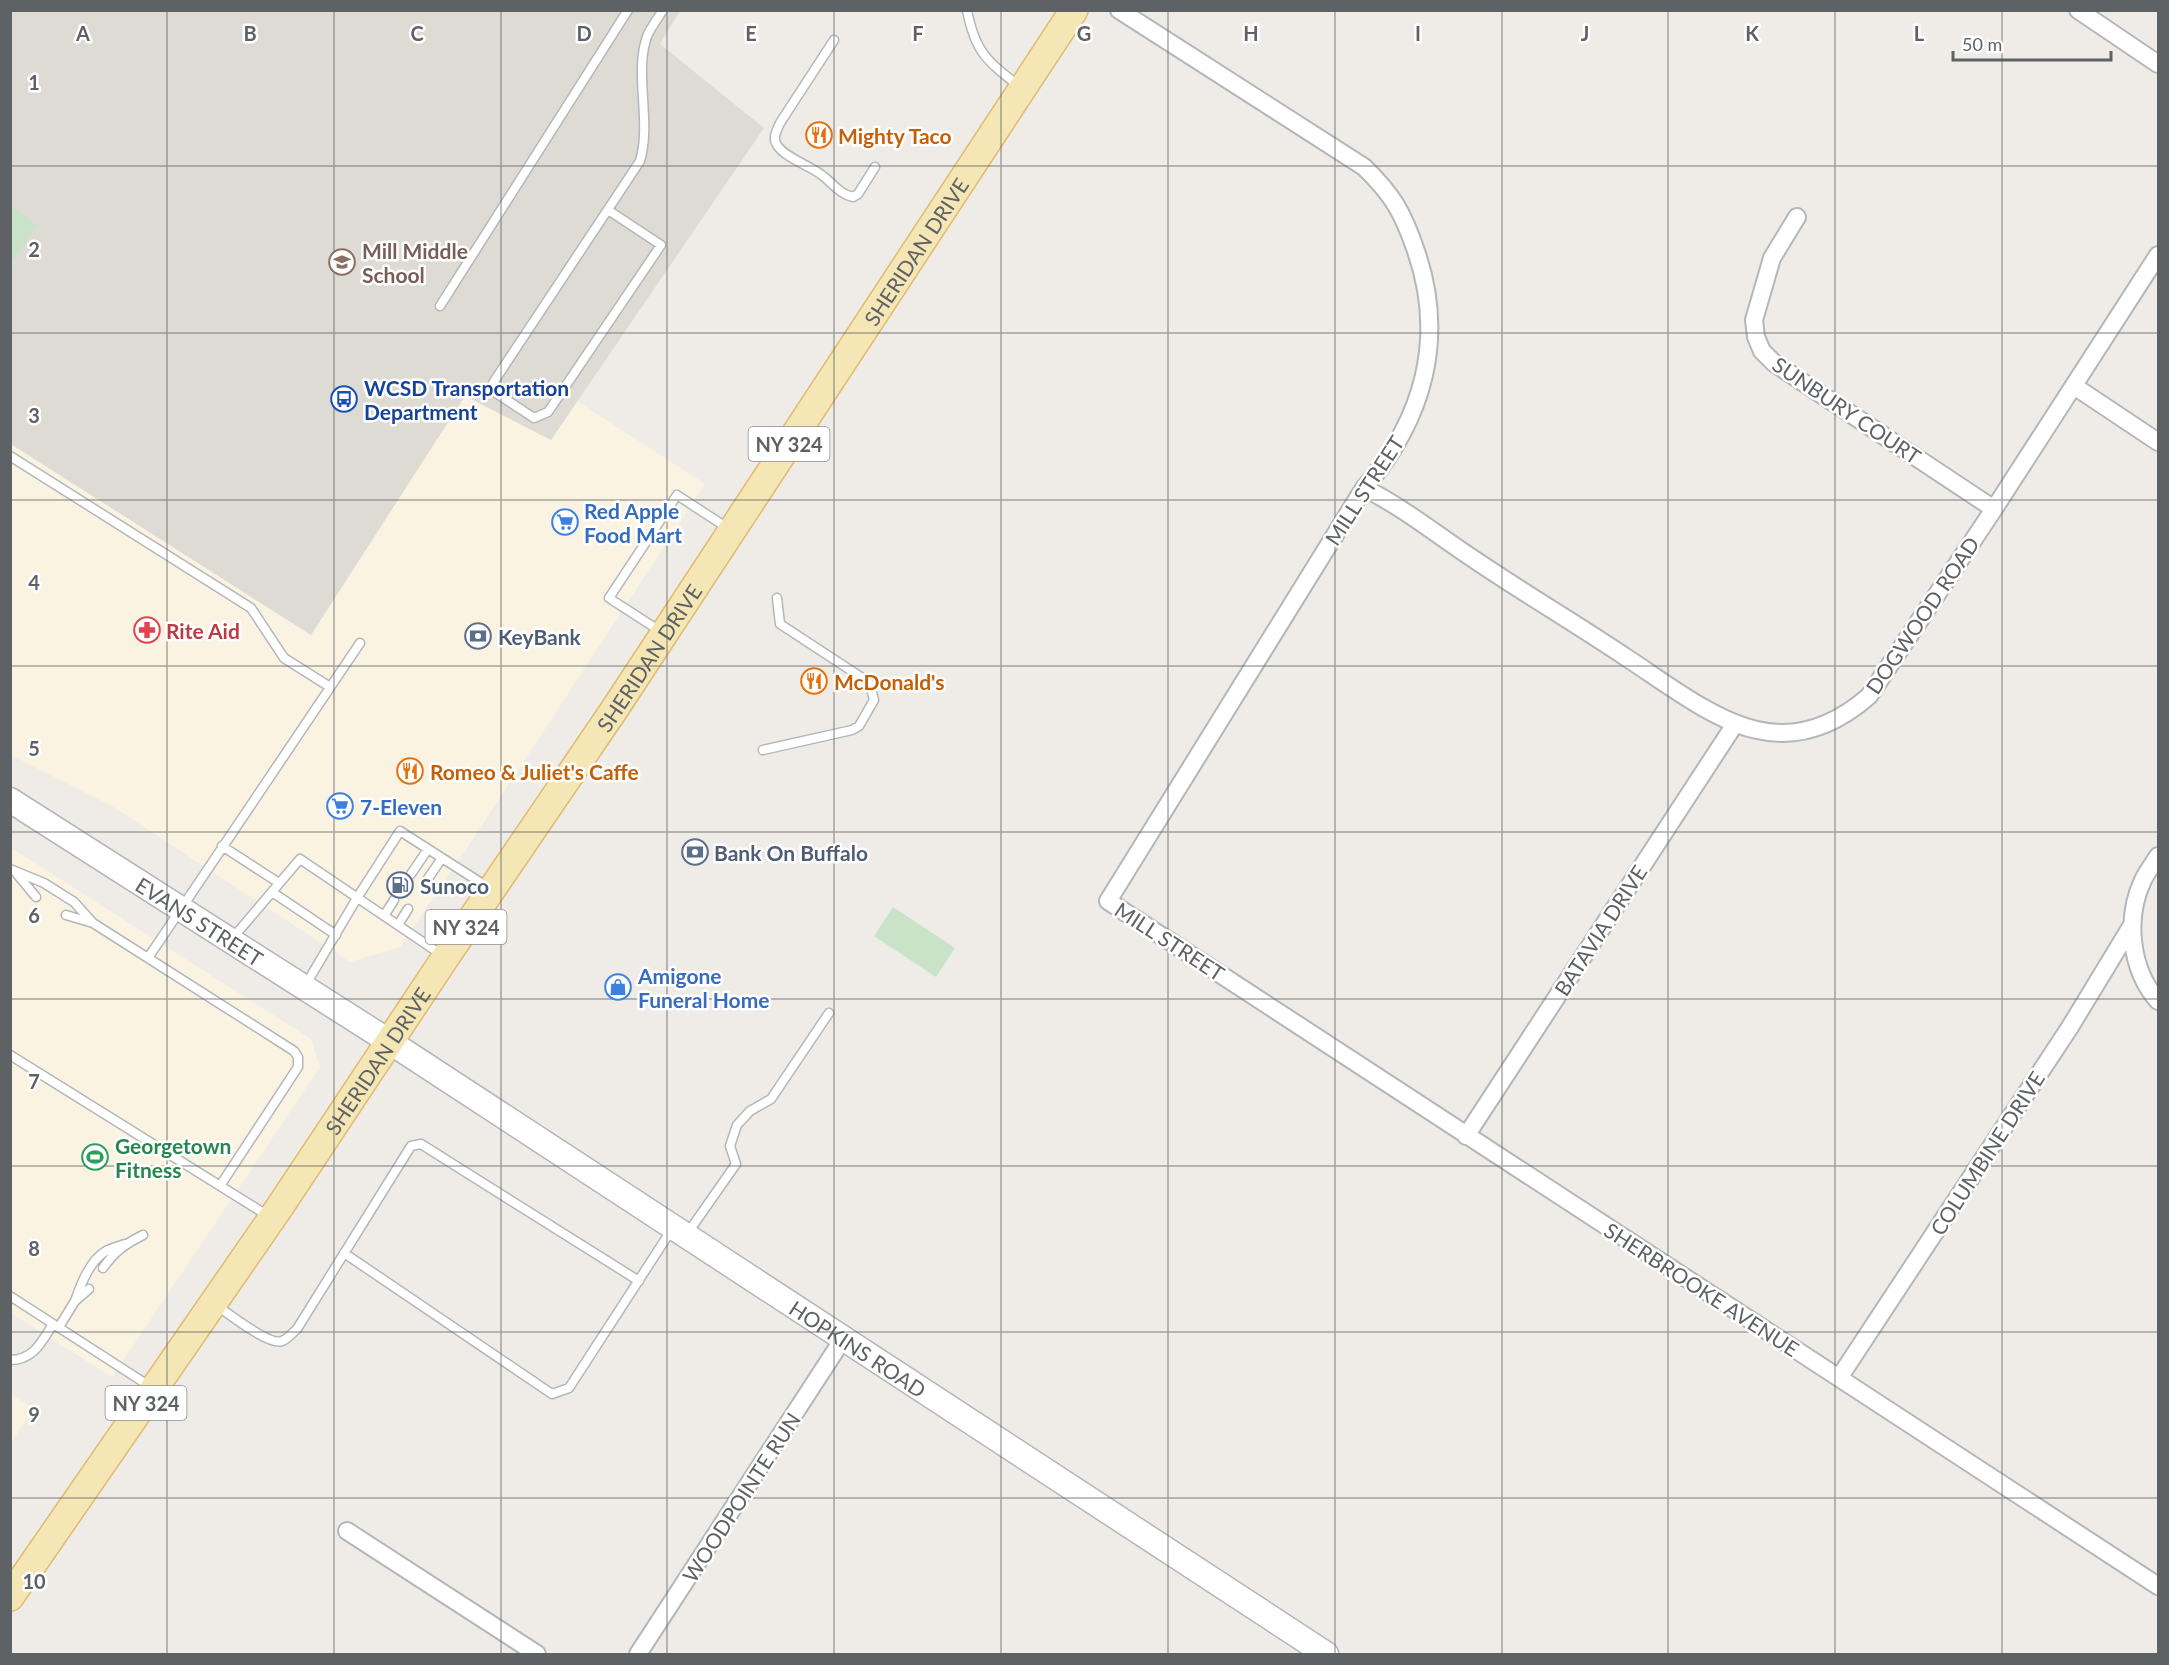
<svg xmlns="http://www.w3.org/2000/svg" width="2169" height="1665" font-family="Lato,sans-serif">
<rect width="100%" height="100%" fill="#efece7"/>
<path fill="#faf3e1" d="M465,395L550,440L577,401L705,484L477,833L400,947L350,962L112,806L11,755L10,444L311,635Z
M10,847L311,1039L320,1067L112,1377L11,1313Z
M11,1394L33,1408L11,1443Z"/>
<path fill="#dedbd5" d="M10,11H680L660,44L764,128L551,440L465,396L311,635L11,444Z"/>
<path fill="#c8e3c7" d="M11,206L37,225L11,263Z
M893,907L955,948L936,977L874,936Z"/>
<g fill="none" stroke-linecap="round" stroke-linejoin="round">
<g stroke="#b4b7ba" stroke-width="11">
<path id="lane" d="M967,10C975,52 987,61 1019,86
M834,40L780,123C777,130 772,138 777,145C785,158 811,166 823,176C833,184 840,194 853,197L858,194L875,167
M608,210L661,245L548,412L534,418L496,393L492,389L493,383L640,161C652,122 633,70 648,34C652,26 658,18 663,10
M440,306L628,10
M10,456L251,608L284,658L330,687
M660,631L609,598L677,495L729,529
M763,750L852,730L859,726L874,700L870,684L864,679L780,624L777,598
M222,846L279,883
M10,869L44,883L74,902L93,923L294,1051L298,1057V1067L220,1186
M17,874L36,897
M411,874L428,849
M425,883L442,858
M272,892L336,935
M66,915L93,923
M384,916L394,900
M398,925L408,909
M231,940L300,859L442,955
M148,958L360,643
M305,986L357,898L400,831L489,888
M10,1055L270,1217
M687,1234L736,1164L730,1146L737,1125L750,1111L771,1099L829,1013
M344,1253L552,1394L569,1388L672,1229
M103,1268C114,1252 125,1244 143,1235
M10,1296L151,1387
M75,1301C81,1284 90,1260 106,1251C111,1248 119,1246 125,1244
M216,1305C228,1313 269,1346 282,1341C288,1339 292,1333 297,1329L411,1146L421,1144L639,1281
M59,1327L75,1301L89,1289
M10,1360C34,1360 42,1341 53,1324"/>
</g>
<g stroke="#b4b7ba" stroke-width="20">
<path id="street" d="M1119,10L1364,167C1393,195 1403,213 1416,251C1446,338 1424,419 1364,488L1108,901L2158,1586
M2078,10L2158,64
M1797,217L1772,258L1754,320L1756,337L1762,351L1774,363L1994,509
M2074,386L2158,442
M1364,488C1403,507 1441,538 1478,562C1527,595 1578,625 1627,658C1664,682 1714,721 1757,730C1800,740 1838,723 1869,696L1994,509L2158,255
M2158,856C2153,864 2147,872 2143,880C2125,918 2130,969 2158,1001
M1466,1136L1735,724
M1839,1378L2070,1027L2132,925
M347,1531L537,1654
M638,1654L843,1339"/>
</g>
<g stroke="#b3b6ba" stroke-width="27">
<g id="secondary">
<path id="s1" d="M10,800L390,1042L1326,1654"/>
</g>
</g>
<g stroke="#e0ba6e" stroke-width="30">
<g id="primary">
<path id="s2" d="M10,1597L279,1208L445,958L614,710L1074,10"/>
</g>
</g>
<use href="#lane" stroke="#fff" stroke-width="8"/>
<use href="#street" stroke="#fff" stroke-width="16"/>
<use href="#secondary" stroke="#fff" stroke-width="24"/>
<use href="#primary" stroke="#f5e7b5" stroke-width="27"/>
</g>
<path fill="none" stroke="#5e6265" stroke-width="1.5" stroke-opacity="0.55" d="M167,10V1654M334,10V1654M501,10V1654M667,10V1654M834,10V1654M1001,10V1654M1168,10V1654M1335,10V1654M1502,10V1654M1668,10V1654M1835,10V1654M2002,10V1654M10,166H2158M10,333H2158M10,500H2158M10,666H2158M10,832H2158M10,999H2158M10,1166H2158M10,1332H2158M10,1498H2158"/>
<defs>
<g id="restaurant-ring" transform="scale(1.35)"><circle r="9.5" fill="#fff" stroke="#e8710a" stroke-width="1.5"/><path d="M-5-6h1v4h1v-4h1v4h1v-4h1v5L-1.5 .5V6h-2V.5L-5-1ZM5-6V6H3V1.5H1.5Q1.5-4 5-6Z" fill="#e8710a"/></g>
<g id="school-ring" transform="scale(1.35)"><circle r="9.5" fill="#fff" stroke="#8d6e63" stroke-width="1.5"/><path d="M0-5L7-2L0 1L-7-2ZM-4 1L0 2.5L4 1V4Q0 6-4 4Z" fill="#8d6e63"/></g>
<g id="bus-ring" transform="scale(1.35)"><circle r="9.5" fill="#fff" stroke="#1a4fb4" stroke-width="1.5"/><path d="M-5-6H5V4H4V6H2V4H-2V6H-4V4H-5ZM-3.5-4V0h7V-4ZM-3.5 1.2v1.5H-2V1.2ZM2 1.2v1.5H3.5V1.2Z" fill="#1a4fb4"/></g>
<g id="supermarket-ring" transform="scale(1.35)"><circle r="9.5" fill="#fff" stroke="#3f7fe0" stroke-width="1.5"/><path d="M-6-5.5h2.5l.6 2H6L4.5 2H-2.5L-4.4-4H-6ZM-1.5 3.2a1.3 1.3 0 1 0 .1 0ZM3 3.2a1.3 1.3 0 1 0 .1 0Z" fill="#3f7fe0"/></g>
<g id="pharmacy-ring" transform="scale(1.35)"><circle r="9.5" fill="#fff" stroke="#e0444e" stroke-width="1.5"/><path d="M-2-6h4v4h4v4h-4v4h-4v-4h-4v-4h4Z" fill="#e0444e"/></g>
<g id="bank-ring" transform="scale(1.35)"><circle r="9.5" fill="#fff" stroke="#5c6f8a" stroke-width="1.5"/><path d="M-6-4H6V4H-6ZM0-2.3a2.3 2.3 0 1 0 0 4.6a2.3 2.3 0 1 0 0-4.6Z" fill="#5c6f8a"/></g>
<g id="fuel-ring" transform="scale(1.35)"><circle r="9.5" fill="#fff" stroke="#5c6f8a" stroke-width="1.5"/><path d="M-5.5-6h7V0h2V4h1.3V-2.5L3-4.5l.8-.8L6-3V5H2.5V1h-1V6h-7ZM-4.2-4.7v3.2H.2V-4.7Z" fill="#5c6f8a"/></g>
<g id="shop-ring" transform="scale(1.35)"><circle r="9.5" fill="#fff" stroke="#3f7fe0" stroke-width="1.5"/><path d="M-5-2.5h2.3a2.7 3.5 0 0 1 5.4 0H5L5.5 6h-11ZM-1.5-2.5h3a1.5 2.3 0 0 0-3 0Z" fill="#3f7fe0"/></g>
<g id="stadium-ring" transform="scale(1.35)"><circle r="9.5" fill="#fff" stroke="#2e9e5b" stroke-width="1.5"/><path d="M0-5a6.5 5 0 1 0 0 10a6.5 5 0 1 0 0-10ZM-3.5-1.8h7v3.6h-7Z" fill="#2e9e5b"/></g>
</defs>
<g fill-rule="evenodd">
<use href="#restaurant-ring" x="819" y="135"/>
<use href="#school-ring" x="342" y="262"/>
<use href="#bus-ring" x="344" y="399"/>
<use href="#supermarket-ring" x="565" y="522"/>
<use href="#pharmacy-ring" x="147" y="630"/>
<use href="#bank-ring" x="478" y="636"/>
<use href="#restaurant-ring" x="814" y="681"/>
<use href="#restaurant-ring" x="410" y="771"/>
<use href="#supermarket-ring" x="340" y="806"/>
<use href="#bank-ring" x="695" y="852"/>
<use href="#fuel-ring" x="400" y="885"/>
<use href="#shop-ring" x="618" y="987"/>
<use href="#stadium-ring" x="95" y="1157"/>
</g>
<g text-anchor="middle" dominant-baseline="central" stroke-width="5" stroke-linejoin="round" paint-order="stroke">
<g fill="#fff" stroke="#8e9193" stroke-width="1.5">
<rect x="748.5" y="427" width="81" height="34" rx="4.5"/>
<rect x="425.5" y="910" width="81" height="34" rx="4.5"/>
<rect x="105.5" y="1386" width="81" height="34" rx="4.5"/>
</g>
<g font-size="20" font-weight="bold" fill="#5e6265">
<text x="789" y="444">NY 324</text>
<text x="466" y="927">NY 324</text>
<text x="146" y="1403">NY 324</text>
</g>
<g font-size="21" font-weight="bold" fill="#c56008" stroke="#fff" text-anchor="start">
<text x="838" y="135">Mighty Taco</text>
<text x="834" y="681">McDonald's</text>
<text x="430" y="771">Romeo &amp; Juliet's Caffe</text>
</g>
<g font-size="21" font-weight="bold" fill="#785e54" stroke="#fff" text-anchor="start">
<text x="362" y="250">Mill Middle<tspan x="362" dy="24">School</tspan></text>
</g>
<g font-size="21" fill="#5e6265" stroke="#fff">
<text stroke="none"><textPath href="#s2" startOffset="1622">SHERIDAN DRIVE</textPath></text>
<text transform="translate(1847 410) rotate(34)">SUNBURY COURT</text>
<text transform="translate(1364 490) rotate(-57)">MILL STREET</text>
<text transform="translate(1922 615) rotate(-56)">DOGWOOD ROAD</text>
<text stroke="none"><textPath href="#s2" startOffset="1136">SHERIDAN DRIVE</textPath></text>
<text stroke="none"><textPath href="#s1" startOffset="225">EVANS STREET</textPath></text>
<text transform="translate(1600 930) rotate(-57)">BATAVIA DRIVE</text>
<text transform="translate(1170 941) rotate(33)">MILL STREET</text>
<text stroke="none"><textPath href="#s2" startOffset="650">SHERIDAN DRIVE</textPath></text>
<text transform="translate(1987 1153) rotate(-57)">COLUMBINE DRIVE</text>
<text transform="translate(1702 1289) rotate(33)">SHERBROOKE AVENUE</text>
<text stroke="none"><textPath href="#s1" startOffset="1010">HOPKINS ROAD</textPath></text>
<text transform="translate(741 1497) rotate(-57)">WOODPOINTE RUN</text>
</g>
<g font-size="21" font-weight="bold" fill="#164399" stroke="#fff" text-anchor="start">
<text x="364" y="387">WCSD Transportation<tspan x="364" dy="24">Department</tspan></text>
</g>
<g font-size="21" font-weight="bold" fill="#366cbe" stroke="#fff" text-anchor="start">
<text x="584" y="510">Red Apple<tspan x="584" dy="24">Food Mart</tspan></text>
<text x="360" y="806">7-Eleven</text>
<text x="638" y="975">Amigone<tspan x="638" dy="24">Funeral Home</tspan></text>
</g>
<g font-size="21" font-weight="bold" fill="#be3a42" stroke="#fff" text-anchor="start">
<text x="166" y="630">Rite Aid</text>
</g>
<g font-size="21" font-weight="bold" fill="#4e5e75" stroke="#fff" text-anchor="start">
<text x="498" y="636">KeyBank</text>
<text x="714" y="852">Bank On Buffalo</text>
<text x="420" y="885">Sunoco</text>
</g>
<g font-size="21" font-weight="bold" fill="#27864d" stroke="#fff" text-anchor="start">
<text x="115" y="1145">Georgetown<tspan x="115" dy="24">Fitness</tspan></text>
</g>
</g>
<g font-size="20" text-anchor="middle" font-weight="bold" fill="#5e6265" stroke="#fff" stroke-width="5" stroke-linejoin="round" paint-order="stroke">
<text x="83" y="41">A</text>
<text x="250" y="41">B</text>
<text x="417" y="41">C</text>
<text x="584" y="41">D</text>
<text x="751" y="41">E</text>
<text x="918" y="41">F</text>
<text x="1084" y="41">G</text>
<text x="1251" y="41">H</text>
<text x="1418" y="41">I</text>
<text x="1585" y="41">J</text>
<text x="1752" y="41">K</text>
<text x="1919" y="41">L</text>
<text x="34" y="90">1</text>
<text x="34" y="257">2</text>
<text x="34" y="423">3</text>
<text x="34" y="590">4</text>
<text x="34" y="756">5</text>
<text x="34" y="923">6</text>
<text x="34" y="1089">7</text>
<text x="34" y="1256">8</text>
<text x="34" y="1422">9</text>
<text x="34" y="1589">10</text>
</g>
<rect width="2169" height="1665" fill="none" stroke="#5e6265" stroke-width="24"/>
<path d="M1953 51v9h158v-9" fill="none" stroke="#5e6265" stroke-width="3"/>
<text x="1962" y="51" font-size="18" fill="#5e6265" stroke="#ffffff" stroke-width="4.5" paint-order="stroke">50 m</text>
</svg>
